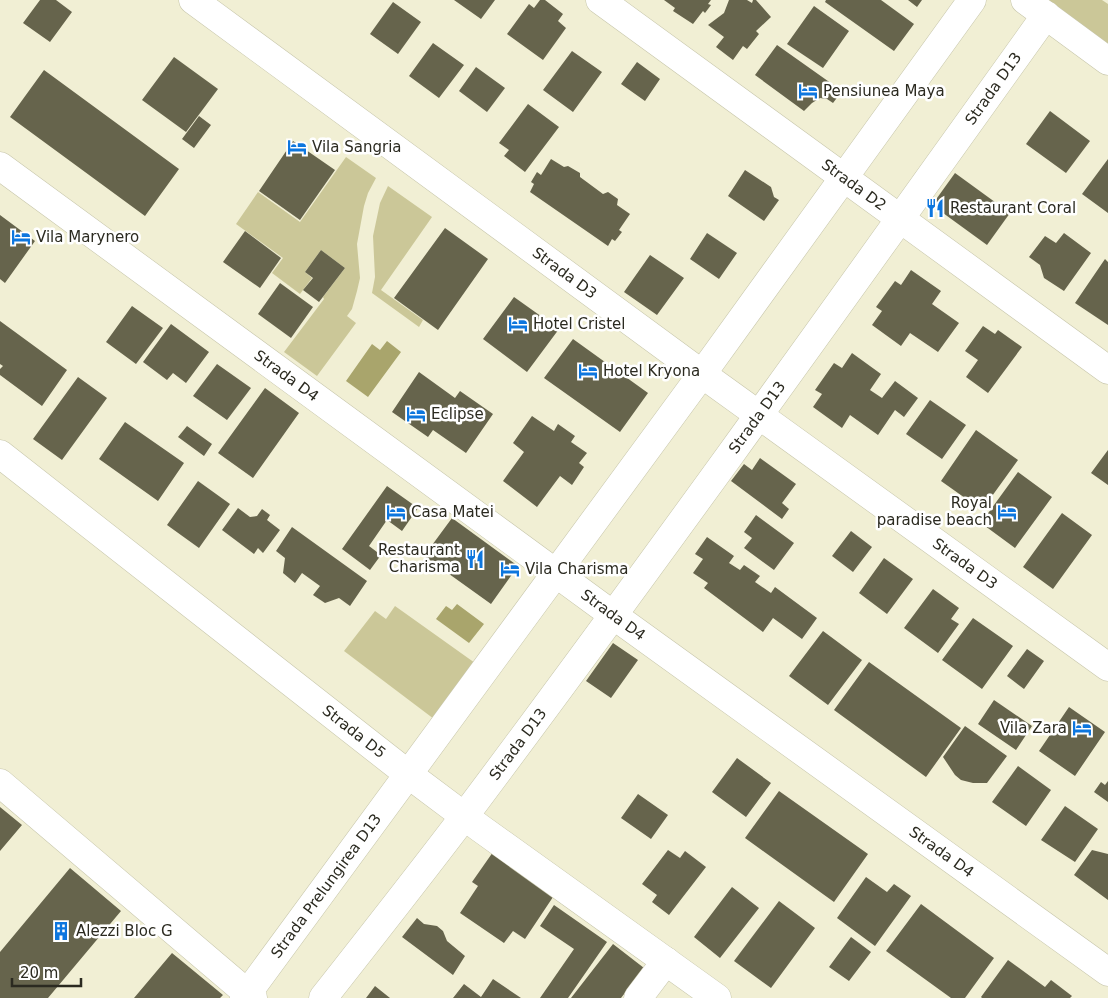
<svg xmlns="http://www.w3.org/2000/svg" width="1108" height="998" font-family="'DejaVu Sans',sans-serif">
<rect width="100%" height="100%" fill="#f1efd4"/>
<path fill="#cbc798" d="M1047,0H1102L1108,4V45Z
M346,157L376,178L368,193L364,206L357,244L360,278L357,291L352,309L347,316L356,323L317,376L284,352L324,299L323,297L345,268L321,250L305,272L312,278L300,294L272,273L283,258L236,224L258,192L300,222Z
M388,186L432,217L381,290L423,320L419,327L372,293L375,277L373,236L380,203Z
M395,606L475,663L434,719L344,651L375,611L386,619Z"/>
<path fill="#a9a56c" d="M387,341L401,352L368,397L346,381L372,344L380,350Z
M457,604L484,624L469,643L436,619L446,606L452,610Z"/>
<path fill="#66644c" d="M40,0H56L72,12L50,42L23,23Z
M454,0H495L481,19Z
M540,0H545L563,14L558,21L566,28L543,60L507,34L529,4L534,8Z
M664,0H711L708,4L711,5L705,13L703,11L693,24L673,11L675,8Z
M729,0H747L752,3L753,0H756L771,17L756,31L759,34L747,49L743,46L733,60L716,47L724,37L708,25L724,13Z
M826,0H881L914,24L894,51L825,2Z
M908,0H922L917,7Z
M393,2L421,22L398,54L370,34Z
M814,6L849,31L823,68L787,44Z
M433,43L464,65L439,98L409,76Z
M777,45L842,91L833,103L827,99L820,98L812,103L804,111L755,75Z
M572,51L602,72L573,112L543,90Z
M174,57L218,89L186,132L142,100Z
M637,62L660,79L645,101L621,84Z
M476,67L505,88L487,112L459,91Z
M44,70L179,169L145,216L10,117Z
M528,104L559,127L525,172L504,156L509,150L499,143Z
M1050,111L1090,141L1066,173L1026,144Z
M199,116L211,125L194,148L182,139Z
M293,141L335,170L300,220L259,191Z
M551,159L564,167L568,166L580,173V177L603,194L608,192L618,199L617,205L630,214L619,230L622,232L615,241L612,239L608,246L530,192L534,184L531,182L537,172L541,175Z
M1108,159V213L1082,194Z
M745,170L771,187L774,197L779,200L764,221L728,196Z
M955,173L1010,213L987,245L932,205Z
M0,215L35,241L5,283L0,279Z
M445,228L488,259L438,330L394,298Z
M245,231L281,258L260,288L223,262Z
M707,233L737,253L719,279L690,259Z
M1064,233L1091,253L1064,291L1044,278L1040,265L1029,257L1045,236L1056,243Z
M321,250L345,268L319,302L303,290L313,278L305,272Z
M650,255L684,278L657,315L624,292Z
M1105,259L1108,262V325L1075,303Z
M911,270L941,291L932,304L959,323L938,352L910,333L901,346L872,325L882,311L876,307L895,281L901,285Z
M280,283L313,307L291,338L258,314Z
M514,297L559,329L527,372L483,339Z
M132,306L163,328L136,364L106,342Z
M0,321L67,370L42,406L0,375V369L3,366L0,364Z
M171,324L209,352L186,383L173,373L167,380L143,362Z
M983,326L995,334L998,330L1022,347L988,393L966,377L978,360L965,351Z
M573,339L648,393L620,432L544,378Z
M852,353L881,374L870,390L882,398L895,381L918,398L904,417L895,410L878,435L850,415L842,428L813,407L822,394L815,390L834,363L842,368Z
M217,364L251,388L227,420L193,396Z
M419,372L455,398L460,391L493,414L466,453L433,430L428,437L392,412Z
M78,377L107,398L62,460L33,439Z
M265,388L299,413L253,478L218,453Z
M930,400L966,425L942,459L906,434Z
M532,416L554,431L558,424L575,436L571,442L587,453L579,463L584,467L572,485L560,476L537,507L503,481L524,452L513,443Z
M125,422L184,463L158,501L99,459Z
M187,426L212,444L204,456L178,437Z
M976,430L1018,460L982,510L941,481Z
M1108,450V485L1091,473Z
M760,458L796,484L782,503L789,509L782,519L731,481L744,464L752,470Z
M1018,472L1052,497L1015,548L981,523Z
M198,481L230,504L199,548L167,525Z
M387,486L418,508L402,531L387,520L369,546L381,555L370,570L342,549Z
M238,508L250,517L257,516L262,509L270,515L267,520L280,530L263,553L258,548L254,554L222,530Z
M1062,513L1092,535L1053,589L1023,567Z
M756,515L794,543L774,570L744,548L752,538L744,532Z
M452,518L518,566L491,604L424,556Z
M292,527L367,581L350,606L339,598L325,603L313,595L320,586L302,573L295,583L283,573L285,558L276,551Z
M851,531L872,547L853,572L832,556Z
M707,537L734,556L729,563L740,570L744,565L760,576L755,582L771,593L775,587L817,618L802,639L773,618L763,632L704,588L708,583L693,573L703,559L695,554Z
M884,558L913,579L887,614L859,593Z
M933,589L959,608L951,619L959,624L938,653L904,628Z
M973,618L1013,646L982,689L942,660Z
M823,631L862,660L828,705L789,676Z
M613,643L638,660L611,698L586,681Z
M1027,649L1044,661L1024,689L1007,676Z
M869,662L961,728L926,777L834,710Z
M994,700L1032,726L1016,750L978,724Z
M1069,707L1105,732L1075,776L1039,751Z
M965,726L1007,756L987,783H973L961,780L955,775L943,757Z
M737,758L771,783L746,817L712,792Z
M1018,766L1051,790L1026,826L992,802Z
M1108,781V802L1094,792L1101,782L1105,785Z
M779,791L868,854L834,902L745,838Z
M638,794L668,815L651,839L621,818Z
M1065,806L1098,829L1075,862L1041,840Z
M0,807L22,825L0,851Z
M668,850L680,858L685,851L706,867L669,915L652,902L657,895L642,884Z
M1092,850L1108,854V900L1074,875Z
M493,852L555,894L525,939L513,931L504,943L460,913L478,886L472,882Z
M70,868L121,911L48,998H0V952Z
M866,877L887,892L894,884L911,896L875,946L837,918Z
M732,887L759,908L720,958L694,937Z
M779,901L815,928L771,988L734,961Z
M921,904L994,958L965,998H951L886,951Z
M554,905L607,942L568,998H540L574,949L540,926Z
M417,918L424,924L437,926L443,931L447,941L465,956L453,975L402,937Z
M851,937L871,952L849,981L829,967Z
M613,944L644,968L621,998H571Z
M172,953L223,995L220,998H134Z
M1008,960L1045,987L1051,980L1072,996L1070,998H982L981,997Z
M493,979L521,998H453L464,984L481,997Z
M375,986L390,998H366Z"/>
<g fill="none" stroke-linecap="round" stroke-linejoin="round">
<g stroke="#c7c6ab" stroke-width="29">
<g id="minor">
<path id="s1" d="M193,0L702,374L1108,667"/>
<path id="s2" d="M600,0L1108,370"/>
<path d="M1025,0L1108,61"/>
<path id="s3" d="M0,166L613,615L1108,972"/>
<path id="s4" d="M0,454L408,774L480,828L717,998"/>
<path d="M0,783L253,998"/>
<path id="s5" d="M244,998L702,374L972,0"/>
<path id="s6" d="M323,998C371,937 419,876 466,814C663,551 854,283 1046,15"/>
<path d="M638,998L666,961"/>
</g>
</g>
<use href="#minor" stroke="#fff" stroke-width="28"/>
</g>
<defs>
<g id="hotel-bare" transform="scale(1.5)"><path d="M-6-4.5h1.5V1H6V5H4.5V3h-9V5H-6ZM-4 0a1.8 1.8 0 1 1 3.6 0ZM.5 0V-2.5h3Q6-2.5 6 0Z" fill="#0d76de" stroke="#fff" stroke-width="2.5" paint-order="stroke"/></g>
<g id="restaurant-bare" transform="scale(1.5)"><path d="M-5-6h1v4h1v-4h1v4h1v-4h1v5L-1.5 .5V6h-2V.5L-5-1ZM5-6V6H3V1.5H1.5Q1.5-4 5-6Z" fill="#0d76de" stroke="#fff" stroke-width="2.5" paint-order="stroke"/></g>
<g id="building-bare" transform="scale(1.5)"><path d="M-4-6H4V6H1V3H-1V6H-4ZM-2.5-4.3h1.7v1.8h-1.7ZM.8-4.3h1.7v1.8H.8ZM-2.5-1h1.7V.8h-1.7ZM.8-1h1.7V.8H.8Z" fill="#0d76de" stroke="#fff" stroke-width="2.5" paint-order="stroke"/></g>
</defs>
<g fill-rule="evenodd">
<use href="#hotel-bare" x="808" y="91"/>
<use href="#hotel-bare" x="297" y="147"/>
<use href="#restaurant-bare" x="935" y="208"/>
<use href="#hotel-bare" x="21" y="237"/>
<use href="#hotel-bare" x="518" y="324"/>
<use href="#hotel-bare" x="588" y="371"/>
<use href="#hotel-bare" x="416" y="414"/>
<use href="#hotel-bare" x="396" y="512"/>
<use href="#hotel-bare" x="1007" y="512"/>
<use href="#restaurant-bare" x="475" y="559"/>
<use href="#hotel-bare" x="510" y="569"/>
<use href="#hotel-bare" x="1082" y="728"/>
<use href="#building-bare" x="61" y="931"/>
</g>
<g text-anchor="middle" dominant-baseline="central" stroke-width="5" stroke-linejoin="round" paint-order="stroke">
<g font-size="15" fill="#2b2a20" stroke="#fff">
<text stroke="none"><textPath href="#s6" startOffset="1130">Strada D13</textPath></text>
<text stroke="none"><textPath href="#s2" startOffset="314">Strada D2</textPath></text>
<text stroke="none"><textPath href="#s1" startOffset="461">Strada D3</textPath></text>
<text stroke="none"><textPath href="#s3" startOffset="355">Strada D4</textPath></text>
<text stroke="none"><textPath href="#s6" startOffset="725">Strada D13</textPath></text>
<text stroke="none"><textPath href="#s1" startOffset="956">Strada D3</textPath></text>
<text stroke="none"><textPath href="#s3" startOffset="760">Strada D4</textPath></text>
<text stroke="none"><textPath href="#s4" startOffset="450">Strada D5</textPath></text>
<text stroke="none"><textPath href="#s6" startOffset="320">Strada D13</textPath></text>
<text stroke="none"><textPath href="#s3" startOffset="1165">Strada D4</textPath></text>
<text stroke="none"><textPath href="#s5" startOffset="139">Strada Prelungirea D13</textPath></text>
</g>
<g font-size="15" fill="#2b2a20" stroke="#fff" text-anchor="start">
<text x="823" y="91">Pensiunea Maya</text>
<text x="312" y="147">Vila Sangria</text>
<text x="950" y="208">Restaurant Coral</text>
<text x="36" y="237">Vila Marynero</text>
<text x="533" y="324">Hotel Cristel</text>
<text x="603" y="371">Hotel Kryona</text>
<text x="431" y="414">Eclipse</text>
<text x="992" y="503" text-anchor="end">Royal<tspan x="992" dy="17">paradise beach</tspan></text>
<text x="411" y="512">Casa Matei</text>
<text x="460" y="550" text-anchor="end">Restaurant<tspan x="460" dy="17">Charisma</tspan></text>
<text x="525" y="569">Vila Charisma</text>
<text x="1067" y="728" text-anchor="end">Vila Zara</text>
<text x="76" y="931">Alezzi Bloc G</text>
</g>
</g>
<path d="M12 978v8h69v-8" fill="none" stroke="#2b2a20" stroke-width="2.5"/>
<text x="20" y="978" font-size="15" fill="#2b2a20" stroke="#ffffff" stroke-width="4" paint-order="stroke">20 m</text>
</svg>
